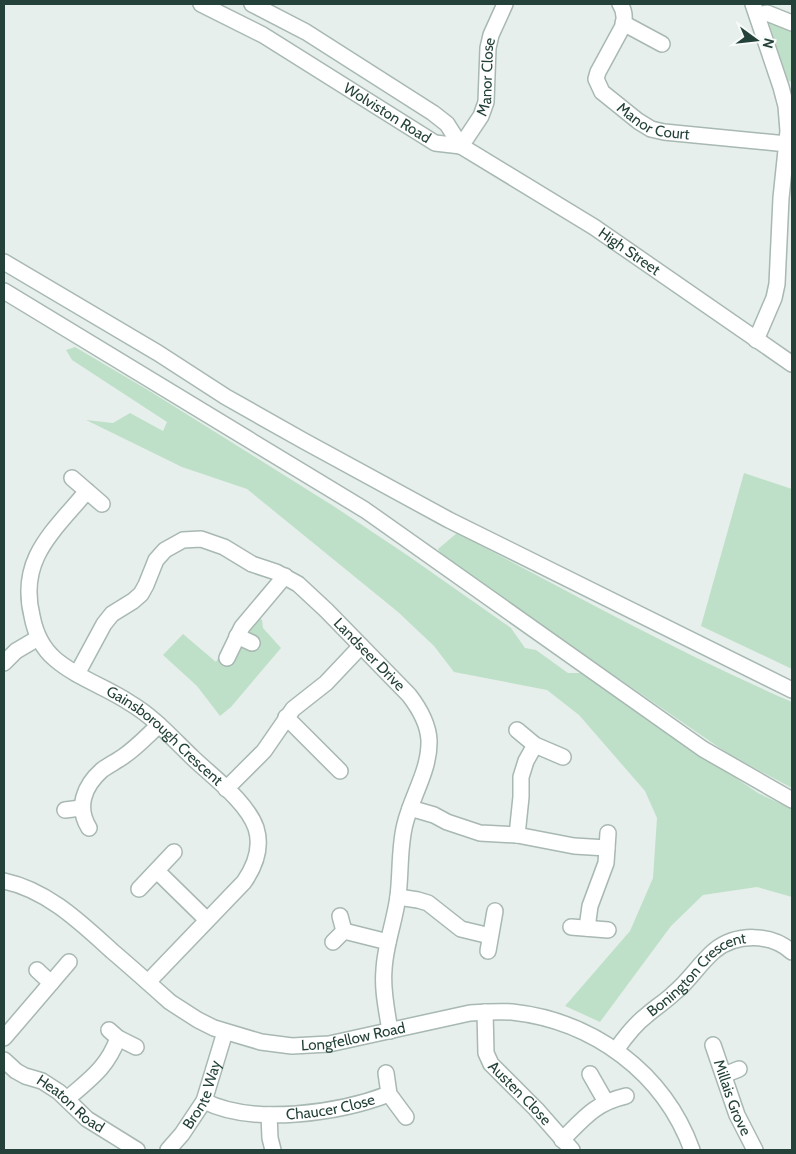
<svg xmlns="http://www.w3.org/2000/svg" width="796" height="1154" font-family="Cabin,sans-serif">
<rect width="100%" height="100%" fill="#e6efeb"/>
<path fill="#bfe0c8" d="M768,20L792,29V83L788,80Z
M75,347L148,390L335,507L407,555L511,628L525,648L536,650L568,673H581L758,793L792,809V897L757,887L703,895L671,926L600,1022L565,1006L630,931L653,878L657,818L645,791L579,715L547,690L454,672L434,646L398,612L247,489L182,467L86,420L113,423L130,413L163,431L167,422L72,360L66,350Z
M744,473L792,489V669L701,626Z
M457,533C567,591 677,652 792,702V788L730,755L443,558L438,549Z
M256,614L262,620L263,628L281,648L231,707L220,716L197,686L163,655L183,634L216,662L219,656L228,661Z"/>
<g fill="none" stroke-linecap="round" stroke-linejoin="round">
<g stroke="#a8b8b2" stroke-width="18">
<g id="minor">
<path id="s1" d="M201,4L263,35L435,143L461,146"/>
<path id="s2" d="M252,4L306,32L433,113L447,124L461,146L594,227L792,364"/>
<path id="s3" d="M620,4C625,11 625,18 623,26L598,72L596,79L602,92L638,121L651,129L664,132L787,144"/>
<path d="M753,4L781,87L786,106L788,131L781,198L777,284L774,298L756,340"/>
<path d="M757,15L767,13L792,23"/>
<path d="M623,23L662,44"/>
<path id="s4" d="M461,146L481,116L486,102L488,48L491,35L505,4"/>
<path d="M4,262L158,353L226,397L304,441L449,520L792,690"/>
<path d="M4,291L365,510L703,749L792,800"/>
<path d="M72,478L102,504"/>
<path id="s5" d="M87,491C53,532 18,559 32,616C35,632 42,648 55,659C77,678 106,687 130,703C154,717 173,739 193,758C213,777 247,802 256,828C262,847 255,866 244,882L148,982"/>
<path d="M237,636L252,643"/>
<path d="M227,658L242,627L285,576"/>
<path d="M4,663L16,651L38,638"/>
<path id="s6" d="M77,674L104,624L112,614L133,601L141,594L146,585L156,560L165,550L183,540L201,539L224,547L252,564L276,572L298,584L326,610L409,695C419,708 428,723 429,740C430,770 412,795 405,824C399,847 401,872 398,896C395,921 385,945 384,970C382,990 387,1011 390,1031"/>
<path d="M286,717L340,771"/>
<path d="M517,730L535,745L563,757"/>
<path d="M226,789L264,751L293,709L326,683L361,646"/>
<path d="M410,808L434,815L447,822L480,833L517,835L574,846L607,848"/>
<path d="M65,810L81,808"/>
<path d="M89,828C76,807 84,786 102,770C109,765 117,761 124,756C137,747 148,735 159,725"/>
<path d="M517,835L521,797V777L526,761L535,745"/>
<path d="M157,871L207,920"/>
<path id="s7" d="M4,881C47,890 80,922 112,951C132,968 151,985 170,1002L198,1020L214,1028L261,1042L292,1046L329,1044L470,1013C484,1012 498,1011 512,1012C594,1021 664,1073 692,1150"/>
<path d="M139,889L174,852"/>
<path d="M398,897L418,900L428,903L461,929L490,936"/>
<path d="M571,927L608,930"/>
<path d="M587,928L590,906L606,863L608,833"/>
<path d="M344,931L388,942"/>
<path d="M333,942L344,931L340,916"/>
<path d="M488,951L495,911"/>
<path d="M37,970L51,983"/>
<path id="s8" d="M485,1012L486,1053L491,1064L536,1109L572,1150"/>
<path d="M109,1030L118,1038L136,1047"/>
<path d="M4,1038L69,962"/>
<path id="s9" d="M713,1045L737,1115L755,1150"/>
<path id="s10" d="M616,1050C625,1037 635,1024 647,1015C656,1007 666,1001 674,993C689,981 699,964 714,951C736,933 771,933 792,952"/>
<path id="s11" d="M4,1060L16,1071L25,1076L42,1081L59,1092L87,1119L137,1150"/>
<path d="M386,1073L389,1094L406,1117"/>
<path d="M590,1074L606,1102"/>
<path d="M724,1075L739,1069"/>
<path d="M67,1099C90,1079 107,1068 118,1038"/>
<path id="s12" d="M204,1101C253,1126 339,1113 389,1094"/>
<path d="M269,1115L270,1138L273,1150"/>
<path d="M562,1140C584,1118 595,1103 626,1096"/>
<path id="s13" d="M168,1150L182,1134L204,1101L225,1032"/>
</g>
</g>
<use href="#minor" stroke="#fff" stroke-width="15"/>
</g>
<g text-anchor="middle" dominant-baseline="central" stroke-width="4.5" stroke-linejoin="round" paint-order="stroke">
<g font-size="15" fill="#24423a" stroke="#f7fbf9">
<text stroke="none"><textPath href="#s4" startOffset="76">Manor Close</textPath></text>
<text stroke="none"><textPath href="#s1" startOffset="216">Wolviston Road</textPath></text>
<text stroke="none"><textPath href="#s3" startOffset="158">Manor Court</textPath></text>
<text stroke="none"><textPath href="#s2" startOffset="454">High Street</textPath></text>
<text stroke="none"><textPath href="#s6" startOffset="402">Landseer Drive</textPath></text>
<text stroke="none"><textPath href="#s5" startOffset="328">Gainsborough Crescent</textPath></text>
<text stroke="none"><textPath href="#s10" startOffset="112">Bonington Crescent</textPath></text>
<text stroke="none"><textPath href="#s7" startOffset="401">Longfellow Road</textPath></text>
<text stroke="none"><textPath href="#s8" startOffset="94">Austen Close</textPath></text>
<text stroke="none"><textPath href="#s13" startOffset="66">Bronte Way</textPath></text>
<text stroke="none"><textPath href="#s9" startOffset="56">Millais Grove</textPath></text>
<text stroke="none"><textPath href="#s11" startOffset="81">Heaton Road</textPath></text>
<text stroke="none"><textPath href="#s12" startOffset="129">Chaucer Close</textPath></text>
</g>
</g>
<rect width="796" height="1154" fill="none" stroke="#24423a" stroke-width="10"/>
<g transform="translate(756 40) rotate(105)" stroke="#f7fbf9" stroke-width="4" paint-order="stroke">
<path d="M0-4L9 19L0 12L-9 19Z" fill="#24423a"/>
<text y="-8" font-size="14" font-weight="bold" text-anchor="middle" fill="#24423a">N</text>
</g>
</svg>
